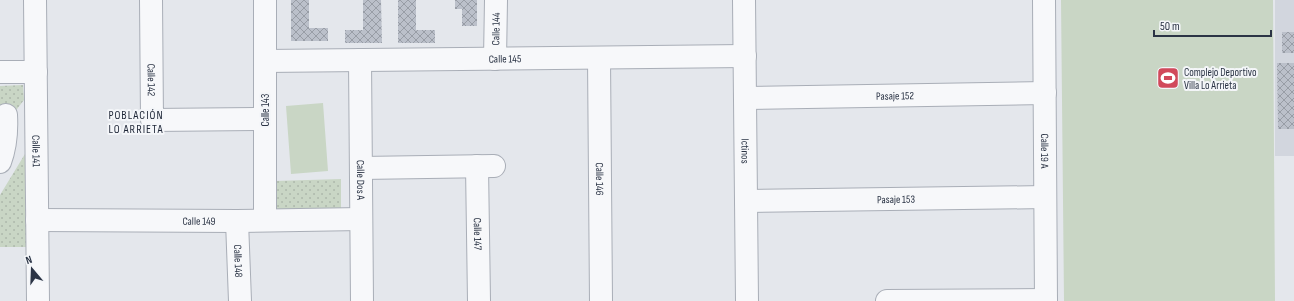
<svg xmlns="http://www.w3.org/2000/svg" width="1294" height="301" font-family="'Sofia Sans Condensed',sans-serif">
<defs>
<pattern id="grass-dots" width="8" height="8" patternUnits="userSpaceOnUse"><rect width="8" height="8" fill="#c9d6c5"/><path d="M2 2h.1M6 6h.1" fill="none" stroke="#adb8ab" stroke-width="1.8" stroke-linecap="round"/></pattern>
<pattern id="building-cross-hatch" width="8" height="8" patternUnits="userSpaceOnUse"><rect width="8" height="8" fill="#bbc0ca"/><path d="M0 0l8 8M0 8l8-8" fill="none" stroke="#989da6"/></pattern>
</defs>
<rect width="100%" height="100%" fill="#e4e7ec"/>
<path fill="#d2d6de" d="M1275,0H1294V156H1275Z"/>
<path fill="url(#grass-dots)" d="M23,85L24,100L0,131V86Z
M28,149L26,247H0V195Z
M341,179V208L275,211L274,181Z"/>
<path fill="#c9d6c5" d="M1061,0H1273L1275,301H1064Z
M323,103L328,171L291,174L286,106Z"/>
<path fill="url(#building-cross-hatch)" d="M291,0H309V28H328V41H291Z
M363,0H381L382,43H345V30H363Z
M398,0H416V30H435V43H398Z
M455,0H477V26H462V9H455Z
M1282,32H1294V53H1282Z
M1277,63H1294V129H1278Z"/>
<g fill="none" stroke-linecap="round" stroke-linejoin="round">
<g stroke="#a9aeb7" stroke-width="24">
<g id="minor">
<path id="s1" d="M35,0L38,301"/>
<path id="s2" d="M151,0L152,120L265,119"/>
<path d="M265,0V220"/>
<path id="s3" d="M744,0L747,301"/>
<path id="s4" d="M1044,0L1046,301"/>
<path id="s5" d="M599,58L601,301"/>
<path id="s6" d="M495,59L496,0"/>
<path id="s7" d="M360,60L362,301"/>
<path id="s8" d="M265,61L745,56"/>
<path d="M0,72H36"/>
<path id="s9" d="M745,98L1045,93"/>
<path d="M0,162C6,146 7,132 6,115"/>
<path id="s10" d="M477,166L479,301"/>
<path d="M361,168L494,166"/>
<path id="s11" d="M746,201L1045,197"/>
<path id="s12" d="M37,220L237,221L361,219"/>
<path id="s13" d="M237,221L240,301"/>
<path d="M887,301L1046,300"/>
</g>
</g>
<use href="#minor" stroke="#f7f8fa" stroke-width="22"/>
</g>
<defs>
<g id="stadium-square" transform="scale(1.15)"><rect x="-9" y="-9" width="18" height="18" rx="4" fill="#d1495b" stroke="#f4f6f9"/><path d="M0-5a6.5 5 0 1 0 0 10a6.5 5 0 1 0 0-10ZM-3.5-1.8h7v3.6h-7Z" fill="#fff"/></g>
</defs>
<g fill-rule="evenodd">
<use href="#stadium-square" x="1168" y="78"/>
</g>
<g text-anchor="middle" dominant-baseline="central" stroke-width="4" stroke-linejoin="round" paint-order="stroke">
<g font-size="11" fill="#2b3445" stroke="#f4f6f9">
<text stroke="none"><textPath href="#s6" startOffset="30">Calle 144</textPath></text>
<text stroke="none"><textPath href="#s8" startOffset="240">Calle 145</textPath></text>
<text stroke="none"><textPath href="#s2" startOffset="80">Calle 142</textPath></text>
<text stroke="none"><textPath href="#s9" startOffset="150">Pasaje 152</textPath></text>
<text transform="translate(265 110) rotate(-90)">Calle 143</text>
<text stroke="none"><textPath href="#s3" startOffset="151">Ictinos</textPath></text>
<text stroke="none"><textPath href="#s4" startOffset="151">Calle 19 A</textPath></text>
<text stroke="none"><textPath href="#s1" startOffset="151">Calle 141</textPath></text>
<text stroke="none"><textPath href="#s5" startOffset="121">Calle 146</textPath></text>
<text stroke="none"><textPath href="#s7" startOffset="120">Calle Dos A</textPath></text>
<text stroke="none"><textPath href="#s11" startOffset="150">Pasaje 153</textPath></text>
<text stroke="none"><textPath href="#s12" startOffset="162">Calle 149</textPath></text>
<text stroke="none"><textPath href="#s10" startOffset="68">Calle 147</textPath></text>
<text stroke="none"><textPath href="#s13" startOffset="40">Calle 148</textPath></text>
</g>
<g font-size="11" fill="#2b3445" stroke="#f4f6f9" text-anchor="start">
<text x="1184" y="72">Complejo Deportivo<tspan x="1184" dy="13">Villa Lo Arrieta</tspan></text>
</g>
<g font-size="12" letter-spacing="1" fill="#1d2536" stroke="#f4f6f9">
<text x="136" y="115">POBLACIÓN<tspan x="136" dy="14">LO ARRIETA</tspan></text>
</g>
</g>
<g transform="translate(32 269) rotate(341)" stroke="#f4f6f9" stroke-width="3" paint-order="stroke">
<path d="M0-3L7 15L0 10L-7 15Z" fill="#2b3445"/>
<text y="-6" font-size="11" font-weight="bold" text-anchor="middle" fill="#2b3445">N</text>
</g>
<path d="M1154 30v6h117v-6" fill="none" stroke="#2b3445" stroke-width="2"/>
<text x="1160" y="30" font-size="12" fill="#2b3445" stroke="#f4f6f9" stroke-width="3" paint-order="stroke">50 m</text>
</svg>
